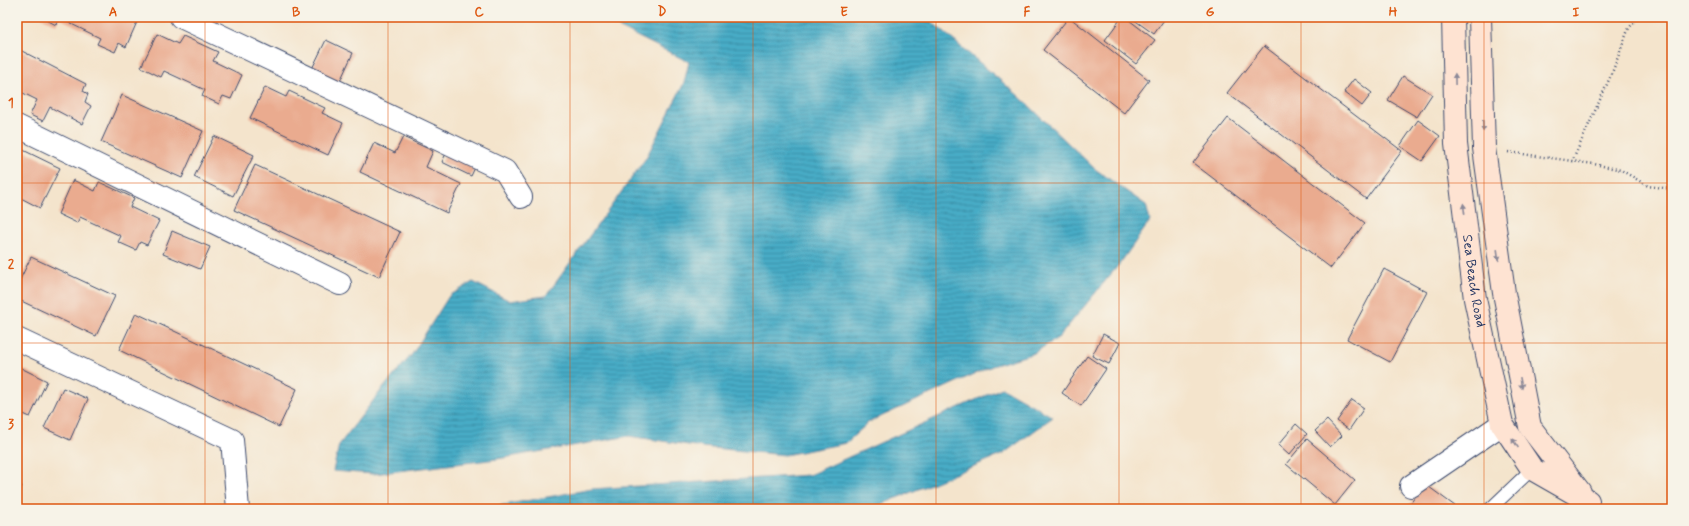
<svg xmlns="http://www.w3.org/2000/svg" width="1689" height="526" font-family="Mynerve,sans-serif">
<defs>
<pattern id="water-rules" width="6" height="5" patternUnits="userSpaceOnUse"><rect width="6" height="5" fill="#46acc6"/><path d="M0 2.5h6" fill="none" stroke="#3a8ca4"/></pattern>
</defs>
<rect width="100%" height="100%" fill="#f7f3e8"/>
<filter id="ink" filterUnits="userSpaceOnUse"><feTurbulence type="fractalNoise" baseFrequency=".025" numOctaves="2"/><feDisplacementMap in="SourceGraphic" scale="8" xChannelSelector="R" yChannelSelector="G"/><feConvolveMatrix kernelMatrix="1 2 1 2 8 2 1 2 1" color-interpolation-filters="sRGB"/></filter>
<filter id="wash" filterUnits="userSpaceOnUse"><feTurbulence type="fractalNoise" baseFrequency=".012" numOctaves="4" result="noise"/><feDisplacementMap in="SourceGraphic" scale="16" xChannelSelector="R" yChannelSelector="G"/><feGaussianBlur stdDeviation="0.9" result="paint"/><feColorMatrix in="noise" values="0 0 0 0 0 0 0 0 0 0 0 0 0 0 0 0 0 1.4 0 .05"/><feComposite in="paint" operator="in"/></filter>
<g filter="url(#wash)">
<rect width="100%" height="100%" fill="#f4e4cc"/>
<path fill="url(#water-rules)" stroke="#306e92" d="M598,17H926L1020,97L1095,169L1146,205L1150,221L1121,262L1059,337L1034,353L992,366L869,422L846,443L785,455L702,447L629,436L497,459L373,474L333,471L339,445L379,393L413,353L449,296L473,282L510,301L546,296L646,158L684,83L689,62Z
M1002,388L1053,417L1003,454L880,505L859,509H481L592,489L809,475Z"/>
<g id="blocks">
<path fill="#eaab8f" d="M41,17H126L137,22L126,47L119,43L115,52L97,44L100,38L59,18L56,25Z
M1069,17L1149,80L1124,113L1043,50Z
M1122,17H1125L1155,40L1136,64L1105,40Z
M1130,17H1166L1154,34Z
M157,34L178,44L183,36L218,52L213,61L242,75L231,99L223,96L219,104L202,96L205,90L164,71L161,77L141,67Z
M326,40L353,53L335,92L307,79Z
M1264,46L1402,151L1366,199L1227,93Z
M18,49L86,84L83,91L88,94L85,102L91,106L82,124L50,107L43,121L30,115L37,100L17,90Z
M1403,76L1432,94L1417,117L1388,100Z
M1354,79L1372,93L1362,106L1344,92Z
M265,87L286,97L289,91L325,108L322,113L343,123L328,155L250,118Z
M122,95L203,131L182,178L101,142Z
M1228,118L1365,223L1331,268L1193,163Z
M1418,120L1440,136L1422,161L1400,146Z
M214,136L254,155L233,196L194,177Z
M403,137L433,151L426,167L461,184L447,213L360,172L374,143L395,153Z
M452,141L481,155L471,176L442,162Z
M17,142L23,145L21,149L60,168L40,208L17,196Z
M255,165L400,232L379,277L234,210Z
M73,180L95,191L99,182L134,198L130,207L159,221L147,245L140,242L136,250L118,242L121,236L80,217L77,223L58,214Z
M172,231L210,247L200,269L163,254Z
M31,257L115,296L96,336L17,299V286Z
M1384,269L1427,292L1390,362L1347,339Z
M136,313L297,389L279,427L119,350Z
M1103,334L1120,343L1109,364L1092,356Z
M1087,356L1106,369L1081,406L1062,393Z
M17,366L47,381L30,417L17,411Z
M63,388L88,399L70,440L44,428Z
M1352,400L1364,408L1349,430L1337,421Z
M1327,420L1342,436L1330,447L1315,431Z
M1296,424L1307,434L1289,455L1278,445Z
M1307,439L1355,480L1335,505L1286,464Z
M17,484L22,486L17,496Z
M1425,484L1459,509H1406Z"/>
</g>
</g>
<g filter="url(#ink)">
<use href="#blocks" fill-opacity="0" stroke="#3c4a6e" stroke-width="1"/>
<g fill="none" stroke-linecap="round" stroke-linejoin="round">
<g stroke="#3c4a6e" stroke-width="14">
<path id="service" d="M1490,509L1532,469"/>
</g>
<g stroke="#3c4a6e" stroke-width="24">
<path id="minor" d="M181,17L505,171L521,197
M17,126L340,284
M17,339L232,440L238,509
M1411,486L1502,424"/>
</g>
<g stroke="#3c4a6e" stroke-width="24">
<g id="secondary">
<path id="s1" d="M1453,17L1456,144L1475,299L1502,424L1532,469L1588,501"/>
<path d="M1480,17L1484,148L1504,293L1530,427L1580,492"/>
</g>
</g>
<path stroke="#3c4a6e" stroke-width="2.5" stroke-dasharray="1 3" stroke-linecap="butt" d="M1508,152L1594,164L1621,170L1648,186L1672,189
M1572,162L1612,73L1628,30L1637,17"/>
<use href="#service" stroke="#fff" stroke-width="12"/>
<use href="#minor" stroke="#fff" stroke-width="22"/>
<use href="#secondary" stroke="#fee3d2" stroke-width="22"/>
</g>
<defs><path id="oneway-solid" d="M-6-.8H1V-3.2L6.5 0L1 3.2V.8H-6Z"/></defs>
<g fill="#8c8998">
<use href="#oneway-solid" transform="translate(1455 79) rotate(-91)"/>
<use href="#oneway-solid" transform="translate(1483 126) rotate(88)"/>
<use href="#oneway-solid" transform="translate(1464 209) rotate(-97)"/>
<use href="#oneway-solid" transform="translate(1498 255) rotate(82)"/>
<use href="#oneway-solid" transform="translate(1521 383) rotate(79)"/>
<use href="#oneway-solid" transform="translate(1515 443) rotate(-124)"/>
</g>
</g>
<path fill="none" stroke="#de5710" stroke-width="1" stroke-opacity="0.55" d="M205,17V509M388,17V509M570,17V509M753,17V509M936,17V509M1119,17V509M1301,17V509M1484,17V509M17,183H1672M17,343H1672"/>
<g text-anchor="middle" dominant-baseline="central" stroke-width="3" stroke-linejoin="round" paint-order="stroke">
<g font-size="14" fill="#1b2f5e" stroke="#f7f3e8">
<text stroke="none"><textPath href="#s1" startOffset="265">Sea Beach Road</textPath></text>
</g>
</g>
<rect width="1689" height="526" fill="none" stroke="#f7f3e8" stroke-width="44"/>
<rect x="22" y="22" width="1645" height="482" fill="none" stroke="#de5710" stroke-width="1.5"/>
<g font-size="13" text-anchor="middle" font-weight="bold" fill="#de5710">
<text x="113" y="16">A</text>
<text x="296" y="16">B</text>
<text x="479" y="16">C</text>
<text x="662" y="16">D</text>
<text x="844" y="16">E</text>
<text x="1027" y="16">F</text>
<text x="1210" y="16">G</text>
<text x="1393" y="16">H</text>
<text x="1576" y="16">I</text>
<text x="11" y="107">1</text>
<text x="11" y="268">2</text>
<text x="11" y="428">3</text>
</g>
</svg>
